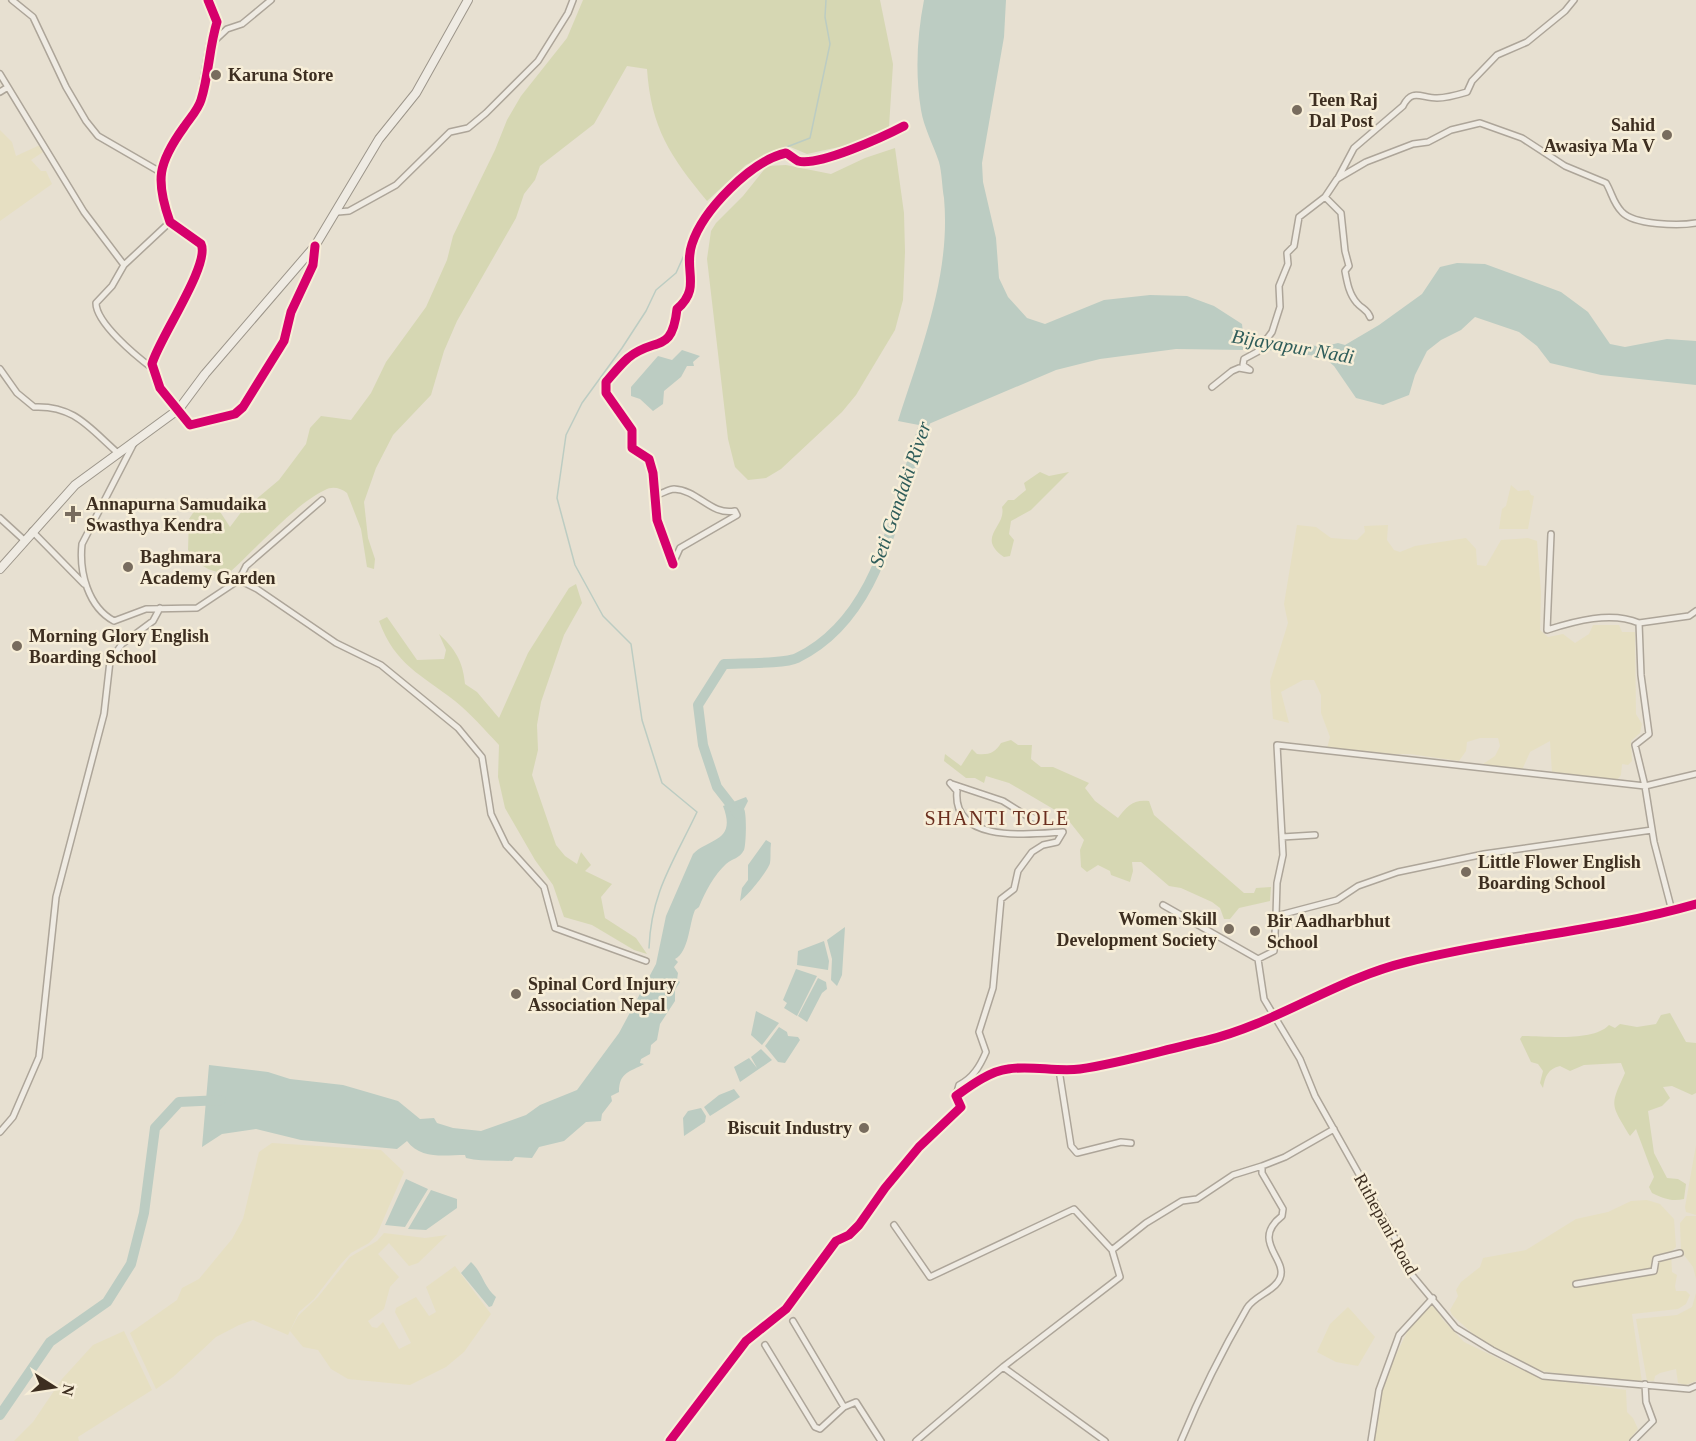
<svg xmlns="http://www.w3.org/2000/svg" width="1696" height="1441" font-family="Georgia,serif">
<rect width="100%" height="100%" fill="#e7e0d1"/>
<path fill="#e6dfc2" d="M0,130L12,142L16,156L40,145L43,152L31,160L41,171H46L52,184L0,221Z
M1511,485L1518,491L1529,490L1531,495L1534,496L1528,529H1499L1502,509L1506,506Z
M1297,525L1316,527L1331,538L1357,540L1365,532L1364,526L1388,525L1387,540L1394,550L1400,552L1415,546L1466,538L1476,549L1477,565L1486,566L1501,540L1528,538L1537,541L1541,592L1540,630L1548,637L1563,634L1575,643L1589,634L1593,625H1619L1622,632H1635L1636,714L1642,724L1640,733L1631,741L1632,761L1628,765L1622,764L1621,775L1616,781L1552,773L1550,741L1530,752L1522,770L1483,764L1495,756L1500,746L1498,738H1480L1467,742L1466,751L1459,761L1410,754H1383L1327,748L1330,737L1321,713V695L1314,680H1303L1281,692L1289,723L1273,719L1270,681L1288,623L1284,604Z
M272,1143L381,1150L404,1172L377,1234L369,1243L351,1253L340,1265L314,1299L299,1312L288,1335L253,1320L239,1325L216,1337L173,1377L156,1389L130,1333L177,1300L182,1288L199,1279L232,1239L243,1219L259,1152Z
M1696,1145V1215L1686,1212L1685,1207Z
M1647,1200L1660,1204L1674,1219L1676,1247L1671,1252L1672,1272L1677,1275L1675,1286L1676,1291H1686L1690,1295L1686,1304L1678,1309L1632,1314L1642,1382L1601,1380L1541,1371L1482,1342L1452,1315L1450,1310L1458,1296L1456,1290L1461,1282L1480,1267L1483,1258L1526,1250L1576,1219L1608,1212L1631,1201Z
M1686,1216H1696V1279L1693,1267L1681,1251L1680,1223Z
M384,1233L425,1238L447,1235L418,1263L409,1266L389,1243L378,1254L399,1277L390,1287L384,1309L368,1321L372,1327L377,1328L383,1322L399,1349L411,1343L395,1312L396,1308L416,1297L429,1316L436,1312L426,1287L455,1266L491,1314L464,1352L446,1367L410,1385L348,1379L331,1369L318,1350L303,1347L290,1331L298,1316L318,1297L350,1257L377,1241Z
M1696,1293V1381L1686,1385L1678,1383L1676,1369L1660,1373L1655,1376L1654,1381H1647L1636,1319L1677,1315L1692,1307Z
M1432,1302L1443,1320L1464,1342L1520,1369L1553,1380L1626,1390L1627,1412L1633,1418L1638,1429L1628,1441H1371L1373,1416L1392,1363L1411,1324Z
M1348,1307L1375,1337L1358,1366L1336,1362L1317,1352L1330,1324Z
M124,1331L152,1390L78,1437L79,1441H14L33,1422L62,1379L93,1345Z"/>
<path fill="#d6d7b3" d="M583,0H880L893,64L889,127L848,145L807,154L788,146L746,165L707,201C670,156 651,128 647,69L627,66L594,124L540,166L535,180L524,194L516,218L457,321L444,351L431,395L393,435L376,468L364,502L368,538L375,559L374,569L367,567L361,529L347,493C341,488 332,486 325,490C295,504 256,549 230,572C212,575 198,565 188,550L189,519L201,501L217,507L230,527L242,511L279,480L306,444L310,428L321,416L351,420L371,393L386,362L426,307L447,260L453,236L495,150L507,120L521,96L567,38Z
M895,148L904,213L905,252L903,300L895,330L856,395L842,412L781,469L766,478L748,480L735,467L728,439L707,259L711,231L716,223L743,196L767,166L786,165L831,174L865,158Z
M1040,472L1049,476L1069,472L1031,510L1011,521L1009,534L1014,540L1010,556L1004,557C975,537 1007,527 1002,507L1008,500H1014L1026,490L1024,483Z
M576,584L582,603L564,635L541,702L537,725L538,750L532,775L556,845L565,856L577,864L581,852L591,865L585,871L612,884L601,897L605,918L636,938L647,954L634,950L592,925L564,917L553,885L535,860L505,808L498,777L499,745C485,730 471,714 455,701C422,675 395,665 379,621L387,617L417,660L444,659L446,650L439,634C455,649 463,661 465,684L477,692L499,718L528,653L569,588Z
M1011,740L1018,745H1032L1031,759L1041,767H1053L1089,783L1085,788L1095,801L1118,818C1127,806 1133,799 1149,801L1154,815L1244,893H1254L1256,888L1271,887L1270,901L1239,908L1230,919H1224L1220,908L1212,902L1181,888L1169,886L1141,862H1132L1133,871L1130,882L1111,875L1110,871L1098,865L1087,872L1081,867L1080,850L1084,840L1069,821L1055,810L1009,783L986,776L984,783L975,778H966L944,761L945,754L961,766L972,749L977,754C989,755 995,753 1001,743Z
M1670,1013L1686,1042L1696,1043V1093L1692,1095L1672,1086L1663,1087L1670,1098L1662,1106L1648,1111L1654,1153L1667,1178L1678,1179L1686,1184L1684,1199C1671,1202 1663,1198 1652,1193L1649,1187L1654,1177L1636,1129L1630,1136C1610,1103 1610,1106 1625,1073L1621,1063L1584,1065L1570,1071L1560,1066C1548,1069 1545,1076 1543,1088L1540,1083L1543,1071L1538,1064L1531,1062L1520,1039L1522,1036C1545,1036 1593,1042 1609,1025L1615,1028L1620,1024L1637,1027L1656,1024L1661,1015Z"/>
<path fill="#bcccc2" d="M924,0H1006L1004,37L982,163L983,182L996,238L999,278L1008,297L1027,318L1045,324L1104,300L1150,295L1187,296L1214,306L1242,324L1245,350L1176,349L1100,359L1056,370L924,426L898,421C921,349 951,275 944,198C942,187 942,173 939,162C933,144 924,128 921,110C915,73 917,36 924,0Z
M1457,263L1485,264L1561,292L1588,312L1610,344L1625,347L1667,339L1696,341V385L1601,375L1550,363L1537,346L1519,332L1475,317L1461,330L1441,340L1427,351L1415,375L1409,395L1383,405L1356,398L1334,366L1322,356V347L1338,343L1345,345L1379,325L1422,294L1440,267Z
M682,350L700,356L693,362L694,366H687L681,377L664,391L663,404L653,411L640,399L631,396V387L658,356L672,360Z
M746,797L748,801L744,809C747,814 746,845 744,850C739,859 733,858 726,864C714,875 705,892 699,907L695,910C689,924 689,952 675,959L678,962L674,967L678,973L677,980L680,982L675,990V1001L660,1024L657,1040L651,1045L650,1054L641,1059L640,1063L644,1064C630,1072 619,1072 619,1092L611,1096L612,1101L602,1114L601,1121L586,1122L564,1141L539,1147L532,1158L515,1157L512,1161C496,1160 481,1162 466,1158L465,1155C445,1155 421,1160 407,1141L397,1149L301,1140L256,1129L222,1134L202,1147L209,1065L268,1072L290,1079L343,1085L398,1101L420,1119L434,1118L437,1123L453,1128L481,1131L526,1115L540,1105L577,1090L619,1033L656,964L666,916L693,854C709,838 737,842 723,806Z
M766,840L771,843C770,850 771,857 770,863C768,871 746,898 740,901L742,888L748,880V865Z
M845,927L842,975L837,986L831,980L832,959L827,940Z
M824,941L829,961L828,970L797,965L798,951Z
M796,969L817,976L797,1016L784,1008L787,1003L783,1000Z
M818,978L826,982L827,989L822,993L807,1022L798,1016Z
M756,1011L779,1023L762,1045L751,1035Z
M779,1027L787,1032L788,1036L798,1037L800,1040L785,1063L778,1062L765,1046Z
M761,1049L772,1060L740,1082L734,1067L749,1058L757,1068L751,1057Z
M734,1089L740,1097L710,1116L704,1107L719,1095Z
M701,1108L706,1116L705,1122L684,1136L683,1118L688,1111Z
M406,1179L428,1189L405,1227L385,1225Z
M431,1190L457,1199V1208L426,1230L408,1229Z
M471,1262C483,1273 483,1286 496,1297L492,1306L489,1307L461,1273Z"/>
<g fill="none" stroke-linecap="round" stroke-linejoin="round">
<path stroke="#bcccc2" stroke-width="1.5" d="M762,161L771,153L810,138L830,44L825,17L826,0
M649,948C651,892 674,861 697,812L662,783L642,720L631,644L603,616L575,565L557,498L566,435L582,403L622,348L646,311L656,290L676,273L690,242"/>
<path stroke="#bcccc2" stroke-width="10" d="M1230,337L1243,342L1333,353
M738,814L717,787L703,745L698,705L724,664C740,663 785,664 797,658C886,615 895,497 928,415
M0,1415L50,1342L107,1302L131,1264L144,1213L155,1128L179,1102L221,1100"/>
<g stroke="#ada599" stroke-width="8">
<path id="minor" d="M12,0L33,17L66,87L86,121L98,136L162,173
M212,43L227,29L242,24L271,0
M0,74L84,212L124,265L170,222
M0,92L8,87
M1338,178L1354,148L1403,106C1412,88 1421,98 1437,98C1447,98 1457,95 1467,92L1472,81L1497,55L1527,42L1565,11L1574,0
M338,212L349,211L396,185L450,132L468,128L486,113L538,61L568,13L573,0
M124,265L112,286L96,303C96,323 136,356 152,368
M1370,317C1367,309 1362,309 1357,303C1349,294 1347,282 1345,271L1349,266L1345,251L1341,213L1325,197L1337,179L1366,162L1413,144L1428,142L1451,130L1480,123L1522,138L1565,166L1606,183C1612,193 1613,203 1622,212C1634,225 1679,226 1696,223
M0,369L17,393L34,407C75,405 90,429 119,454
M1212,387L1232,371L1239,368L1250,370L1243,365L1244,359L1257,352L1272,332L1280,307L1279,286L1288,264L1287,253L1294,246L1299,217L1325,197
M179,409L190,425L235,414L243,407L284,341L291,312L313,265L315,246
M134,443L82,544C79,572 88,607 114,621L146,609L197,608L239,580L246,566L322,500
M656,495C662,494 669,489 674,489C698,490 711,516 735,511L737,515L680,548L675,559L670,557
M0,518L24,540
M32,531L84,584
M1551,534L1547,630C1575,621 1611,611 1639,623
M673,564L657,520L653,473L649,459L632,448V430L606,393V382C613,374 620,365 628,358C655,336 672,355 677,309C702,288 683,270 692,244C703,210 751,161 786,153C790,155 794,159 798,161C818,167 885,136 904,126
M239,580L257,589L336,643L381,665L458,728L482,757L491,814L506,845L544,887L555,928L646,961
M950,783L957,791C952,844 1030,834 1063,832L1057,842L1043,845L1032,852L1018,871L1014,889L1001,899L993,988L979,1032L986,1052C980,1066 973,1078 959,1085L956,1096
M952,784L1003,801L1027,816L1038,819
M1652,830L1484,854L1398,872L1358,886L1337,900L1276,916L1274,951L1258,959L1264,999L1300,1059L1315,1096L1396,1240L1412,1275L1456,1328L1492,1350L1543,1376L1689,1389L1696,1386
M1282,837L1315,835
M1163,905L1258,959
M1672,911L1654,842L1645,786L1696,774
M1276,916L1277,883L1283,855L1277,745L1645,786L1635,745L1649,734L1641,675L1639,623L1689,616L1696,611
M1059,1070L1071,1146L1077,1153L1121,1142L1131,1143
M0,1132L13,1117L39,1057L56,897L104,714L110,661L122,644L153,621L160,608
M894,1225L930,1277L1074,1209L1112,1250
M1576,1284L1654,1271L1656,1259L1680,1253
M793,1321L844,1407L856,1402L881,1441
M765,1345L815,1427L820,1429L844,1407
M1003,1367L1105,1441
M670,1441L746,1341L786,1309L836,1241L849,1235L859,1225L885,1188L919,1147L961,1107L956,1096C970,1086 990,1071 1008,1069C1031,1065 1056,1072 1080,1069C1122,1063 1163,1050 1204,1041C1276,1024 1336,979 1407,962C1502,938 1602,931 1696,904
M916,1441L1003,1367L1120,1277L1112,1250L1146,1223L1182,1201L1197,1199L1233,1175L1262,1166
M1181,1441C1200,1395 1222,1351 1247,1308C1254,1296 1275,1291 1280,1278C1288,1259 1250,1241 1282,1216L1283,1209L1262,1173V1166L1285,1157L1334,1129
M1371,1441L1379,1390L1399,1335L1433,1298
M1633,1441L1653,1421L1646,1402L1645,1384"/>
</g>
<g stroke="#ada599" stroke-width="9">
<path id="tertiary" d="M179,409L160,388L152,364L197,272L203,247L170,222L163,194L162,173L166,154L200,103L210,44L217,22L208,0"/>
</g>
<g stroke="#9c958a" stroke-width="10">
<path id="secondary" d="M0,569L75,485L179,409L205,374L315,246L379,139L416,93L468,0"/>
</g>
<use href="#minor" stroke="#efebe3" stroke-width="5"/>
<use href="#tertiary" stroke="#efebe3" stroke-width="7"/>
<use href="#secondary" stroke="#efebe3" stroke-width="8"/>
<g stroke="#f7eed8" stroke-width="13">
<path id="cycleway" d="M208,0L217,22C209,48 209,75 201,100C198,110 190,118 184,127C158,163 155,180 170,222L201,244C211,264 158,340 152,364L160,388L190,425L235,414L243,407L284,341L291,312L313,265L315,246
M673,564L657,520L653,473L649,459L632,448V430L606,393V382C613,374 620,365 628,358C655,336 672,355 677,309C702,288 683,270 692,244C703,210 751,161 786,153C790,155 794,159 798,161C818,167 885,136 904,126
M670,1441L746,1341L786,1309L836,1241L849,1235L859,1225L885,1188L919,1147L961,1107L956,1096C970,1086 990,1071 1008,1069C1031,1065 1056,1072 1080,1069C1122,1063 1163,1050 1204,1041C1276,1024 1336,979 1407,962C1502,938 1602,931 1696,904"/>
</g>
<use href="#cycleway" stroke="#d6006c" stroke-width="9"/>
</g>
<g fill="#786c5e" stroke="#f7eed8" stroke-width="2">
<circle cx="216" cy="75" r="6"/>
<circle cx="1297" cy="110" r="6"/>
<circle cx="1667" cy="135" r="6"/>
<path d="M70 505h6v6h6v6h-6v6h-6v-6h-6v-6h6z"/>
<circle cx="128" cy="567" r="6"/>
<circle cx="17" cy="646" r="6"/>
<circle cx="1466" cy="872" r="6"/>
<circle cx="1229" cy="929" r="6"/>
<circle cx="1255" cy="931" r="6"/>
<circle cx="516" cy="994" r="6"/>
<circle cx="864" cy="1128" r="6"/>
</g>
<g text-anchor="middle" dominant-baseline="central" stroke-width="5" stroke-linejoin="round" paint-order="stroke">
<g font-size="18" font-weight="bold" fill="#3d2e20" stroke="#f7eed8" text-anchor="start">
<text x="228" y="75">Karuna Store</text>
<text x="1309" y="100">Teen Raj<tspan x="1309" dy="21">Dal Post</tspan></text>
<text x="1655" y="125" text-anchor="end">Sahid<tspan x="1655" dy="21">Awasiya Ma V</tspan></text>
<text x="86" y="504">Annapurna Samudaika<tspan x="86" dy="21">Swasthya Kendra</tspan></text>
<text x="140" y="557">Baghmara<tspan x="140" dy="21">Academy Garden</tspan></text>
<text x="29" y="636">Morning Glory English<tspan x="29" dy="21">Boarding School</tspan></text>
<text x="1478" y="862">Little Flower English<tspan x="1478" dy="21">Boarding School</tspan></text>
<text x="1217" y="919" text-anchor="end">Women Skill<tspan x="1217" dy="21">Development Society</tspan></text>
<text x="1267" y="921">Bir Aadharbhut<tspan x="1267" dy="21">School</tspan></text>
<text x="528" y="984">Spinal Cord Injury<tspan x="528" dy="21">Association Nepal</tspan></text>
<text x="852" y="1128" text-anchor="end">Biscuit Industry</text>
</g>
<g font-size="18" fill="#3d2e20" stroke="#f7eed8">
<text transform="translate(1386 1224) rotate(61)">Rithepani Road</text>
</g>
<g font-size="20" font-style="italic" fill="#2f5d5a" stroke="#f7eed8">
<text transform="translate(1293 346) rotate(10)">Bijayapur Nadi</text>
<text transform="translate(900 494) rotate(-71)">Seti Gandaki River</text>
</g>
<g font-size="20" letter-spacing="1.5" fill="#6b2e1e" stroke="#f7eed8">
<text x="997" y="818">SHANTI TOLE</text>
</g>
</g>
<g transform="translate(54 1387) rotate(102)" stroke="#f7eed8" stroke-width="4.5" paint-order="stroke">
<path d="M0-4.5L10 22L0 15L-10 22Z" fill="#3d2e20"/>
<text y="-9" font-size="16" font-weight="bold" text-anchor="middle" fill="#3d2e20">N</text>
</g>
</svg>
